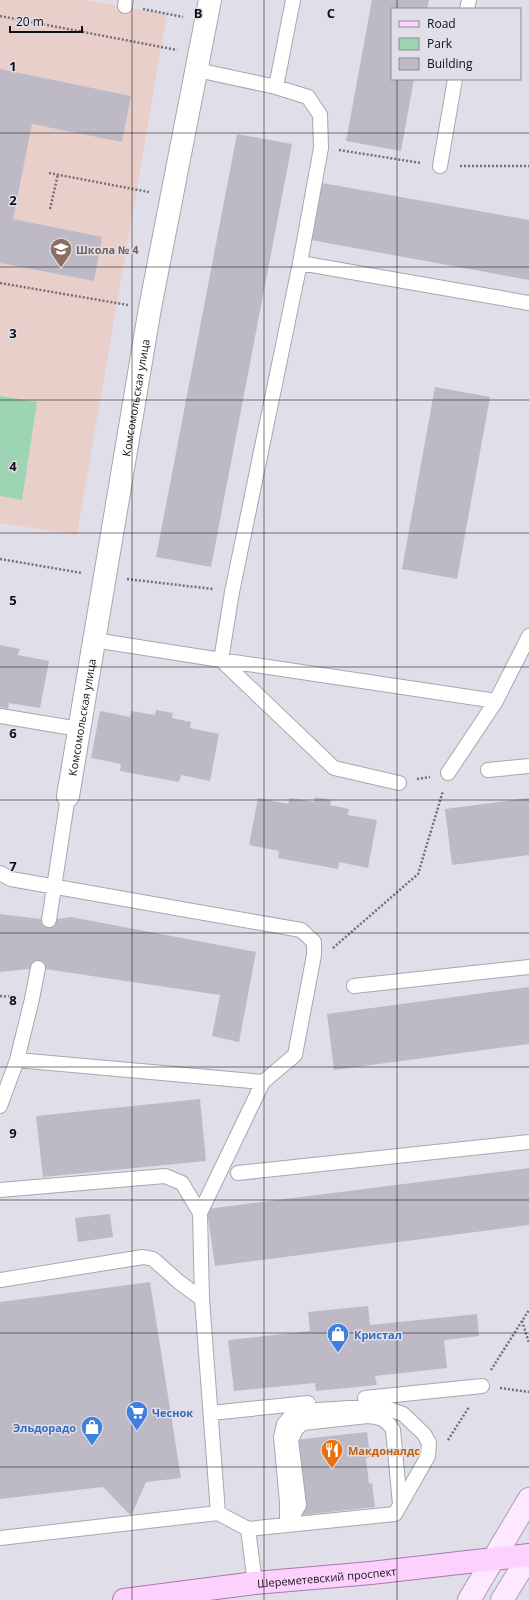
<svg xmlns="http://www.w3.org/2000/svg" width="529" height="1600" font-family="'Open Sans',sans-serif">
<rect width="100%" height="100%" fill="#e0dee9"/>
<path fill="#e9cfc9" d="M0,0H86L167,14L77,535L0,523Z"/>
<path fill="#9dd5b4" d="M0,396L37,402L22,500L0,496Z"/>
<path fill="#bdbac5" d="M372,0H429L427,9H392V79H414L401,151L346,141Z
M0,69L131,96L122,142L32,124L13,219L102,237L94,281L0,263Z
M237,134L292,144L211,567L156,557Z
M322,183L529,220V280L311,240Z
M435,387L490,397L457,579L402,569Z
M0,645L20,649L18,655L49,661L40,708L9,703L8,709L0,707Z
M156,710L173,713L172,718L191,722L190,728L219,734L210,781L181,775L179,782L120,771L121,764L91,758L100,711L130,717L131,711L155,715Z
M315,797L331,800L330,805L349,809L348,815L377,820L368,868L339,862L338,869L278,858L279,851L249,845L258,798L288,804L290,798L314,802Z
M529,798V855L452,865L445,809Z
M0,914L49,920L71,917L256,952L239,1042L212,1036L220,995L38,968L0,972Z
M529,987V1044L334,1070L327,1014Z
M200,1099L206,1161L43,1177L36,1116Z
M529,1168V1225L215,1266L207,1209Z
M110,1214L113,1237L78,1242L75,1218Z
M150,1282L181,1478L146,1482L131,1516L103,1487L0,1499V1302Z
M368,1306L370,1325L477,1314L479,1336L444,1340L447,1368L375,1376L377,1385L316,1391L315,1383L234,1391L228,1340L310,1331L308,1312Z
M367,1432L370,1457L366,1458L369,1484L372,1483L375,1507L302,1515L294,1440Z"/>
<g fill="none" stroke-linecap="round" stroke-linejoin="round">
<g stroke="#a8a6b0" stroke-width="16">
<path id="service" d="M125,6L126,0
M467,9L469,0
M197,70L276,87L308,97L320,115L321,148L300,263L232,592L221,660L496,701
M276,87L293,0
M440,166L455,79
M300,263L529,303
M94,640L221,660L334,768L399,783
M0,716L79,729
M488,770L529,766
M448,773L496,701L529,636
M0,873L11,879L301,930L314,942V955L295,1055L263,1082L200,1213L202,1299L218,1513
M49,920L68,796
M38,968L32,999L17,1060L263,1082
M354,986L529,967
M0,1106L17,1060
M238,1173L529,1142
M0,1190L165,1176L182,1183L200,1213
M0,1280L143,1257L153,1259L179,1282L202,1299
M365,1398L482,1386
M211,1413L308,1403
M288,1524L299,1505L291,1440L296,1429L303,1423L368,1416C380,1417 387,1419 393,1430L400,1504
M248,1529L395,1514L428,1456L429,1443L424,1434L403,1414L381,1406L302,1411L292,1415L284,1424L281,1437L287,1502V1525
M0,1538L218,1513L248,1529L255,1583"/>
</g>
<g stroke="#a8a6b0" stroke-width="24">
<g id="minor">
<path id="s1" d="M68,796L150,308L210,0"/>
</g>
</g>
<g stroke="#a8a6b0" stroke-width="24">
<path id="secondary" d="M469,1600L529,1499
M502,1600L529,1556"/>
</g>
<g stroke="#a979ac" stroke-width="24">
<g id="primary">
<path id="s2" d="M124,1600L255,1583L371,1573L529,1555"/>
</g>
</g>
<path stroke="#717077" stroke-width="2.5" stroke-dasharray="2 2" stroke-linecap="butt" d="M143,9L183,17
M0,16L177,50
M339,150L421,163
M460,166H529
M49,173L149,192
M50,209L58,174
M0,283L128,305
M0,559L82,573
M127,579L213,589
M417,779L430,777
M333,948L418,874L443,791
M0,996L13,997
M522,1321L529,1343
M491,1370L529,1310
M500,1388L529,1392
M448,1440L469,1407"/>
<use href="#service" stroke="#fff" stroke-width="14"/>
<use href="#minor" stroke="#fff" stroke-width="22"/>
<use href="#secondary" stroke="#fee8ff" stroke-width="22"/>
<use href="#primary" stroke="#fdd1fe" stroke-width="22"/>
</g>
<path fill="none" stroke="#100f13" stroke-width="1" stroke-opacity="0.55" d="M132,0V1600M264,0V1600M397,0V9M397,79V1600M0,133H529M0,267H529M0,400H529M0,533H529M0,667H529M0,800H529M0,933H529M0,1067H529M0,1200H529M0,1333H529M0,1467H529"/>
<defs>
<g id="school-pin" transform="scale(1.15)"><path d="M0 17L-7.5 6A9.5 9.5 0 1 1 7.5 6Z" fill="#8d6e63" stroke="#e0dee9"/><path d="M0-5L7-2L0 1L-7-2ZM-4 1L0 2.5L4 1V4Q0 6-4 4Z" fill="#fff"/></g>
<g id="shop-pin" transform="scale(1.15)"><path d="M0 17L-7.5 6A9.5 9.5 0 1 1 7.5 6Z" fill="#3f7fe0" stroke="#e0dee9"/><path d="M-5-2.5h2.3a2.7 3.5 0 0 1 5.4 0H5L5.5 6h-11ZM-1.5-2.5h3a1.5 2.3 0 0 0-3 0Z" fill="#fff"/></g>
<g id="supermarket-pin" transform="scale(1.15)"><path d="M0 17L-7.5 6A9.5 9.5 0 1 1 7.5 6Z" fill="#3f7fe0" stroke="#e0dee9"/><path d="M-6-5.5h2.5l.6 2H6L4.5 2H-2.5L-4.4-4H-6ZM-1.5 3.2a1.3 1.3 0 1 0 .1 0ZM3 3.2a1.3 1.3 0 1 0 .1 0Z" fill="#fff"/></g>
<g id="restaurant-pin" transform="scale(1.15)"><path d="M0 17L-7.5 6A9.5 9.5 0 1 1 7.5 6Z" fill="#e8710a" stroke="#e0dee9"/><path d="M-5-6h1v4h1v-4h1v4h1v-4h1v5L-1.5 .5V6h-2V.5L-5-1ZM5-6V6H3V1.5H1.5Q1.5-4 5-6Z" fill="#fff"/></g>
</defs>
<g fill-rule="evenodd">
<use href="#school-pin" x="61" y="249"/>
<use href="#shop-pin" x="338" y="1334"/>
<use href="#supermarket-pin" x="137" y="1412"/>
<use href="#shop-pin" x="92" y="1427"/>
<use href="#restaurant-pin" x="332" y="1450"/>
</g>
<g text-anchor="middle" dominant-baseline="central" stroke-width="3" stroke-linejoin="round" paint-order="stroke">
<g font-size="11" font-weight="bold" fill="#785e54" stroke="#e0dee9" text-anchor="start">
<text x="76" y="249">Школа № 4</text>
</g>
<g font-size="11" fill="#100f13" stroke="#e0dee9">
<text stroke="none"><textPath href="#s1" startOffset="404">Комсомольская улица</textPath></text>
<text stroke="none"><textPath href="#s1" startOffset="80">Комсомольская улица</textPath></text>
<text stroke="none"><textPath href="#s2" startOffset="204">Шереметевский проспект</textPath></text>
</g>
<g font-size="11" font-weight="bold" fill="#366cbe" stroke="#e0dee9" text-anchor="start">
<text x="354" y="1334">Кристал</text>
<text x="152" y="1412">Чеснок</text>
<text x="76" y="1427" text-anchor="end">Эльдорадо</text>
</g>
<g font-size="11" font-weight="bold" fill="#c56008" stroke="#e0dee9" text-anchor="start">
<text x="348" y="1450">Макдоналдс</text>
</g>
</g>
<g font-size="13" text-anchor="middle" font-weight="bold" fill="#100f13" stroke="#e0dee9" stroke-width="3" stroke-linejoin="round" paint-order="stroke">
<text x="198" y="18">B</text>
<text x="331" y="18">C</text>
<text x="13" y="71">1</text>
<text x="13" y="205">2</text>
<text x="13" y="338">3</text>
<text x="13" y="471">4</text>
<text x="13" y="605">5</text>
<text x="13" y="738">6</text>
<text x="13" y="871">7</text>
<text x="13" y="1005">8</text>
<text x="13" y="1138">9</text>
</g>
<rect x="391" y="8" width="130" height="72" fill="#e0dee9" stroke="#8d8b93"/>
<rect x="399" y="21" width="20" height="6" fill="#fdd1fe" stroke="#8d8b93"/>
<text x="427" y="28" font-size="12" fill="#100f13">Road</text>
<rect x="399" y="38" width="20" height="12" fill="#9dd5b4" stroke="#8d8b93"/>
<text x="427" y="48" font-size="12" fill="#100f13">Park</text>
<rect x="399" y="58" width="20" height="12" fill="#bdbac5" stroke="#8d8b93"/>
<text x="427" y="68" font-size="12" fill="#100f13">Building</text>
<path d="M10 26v6h72v-6" fill="none" stroke="#100f13" stroke-width="2"/>
<text x="16" y="26" font-size="12" fill="#100f13" stroke="#e0dee9" stroke-width="3" paint-order="stroke">20 m</text>
</svg>
